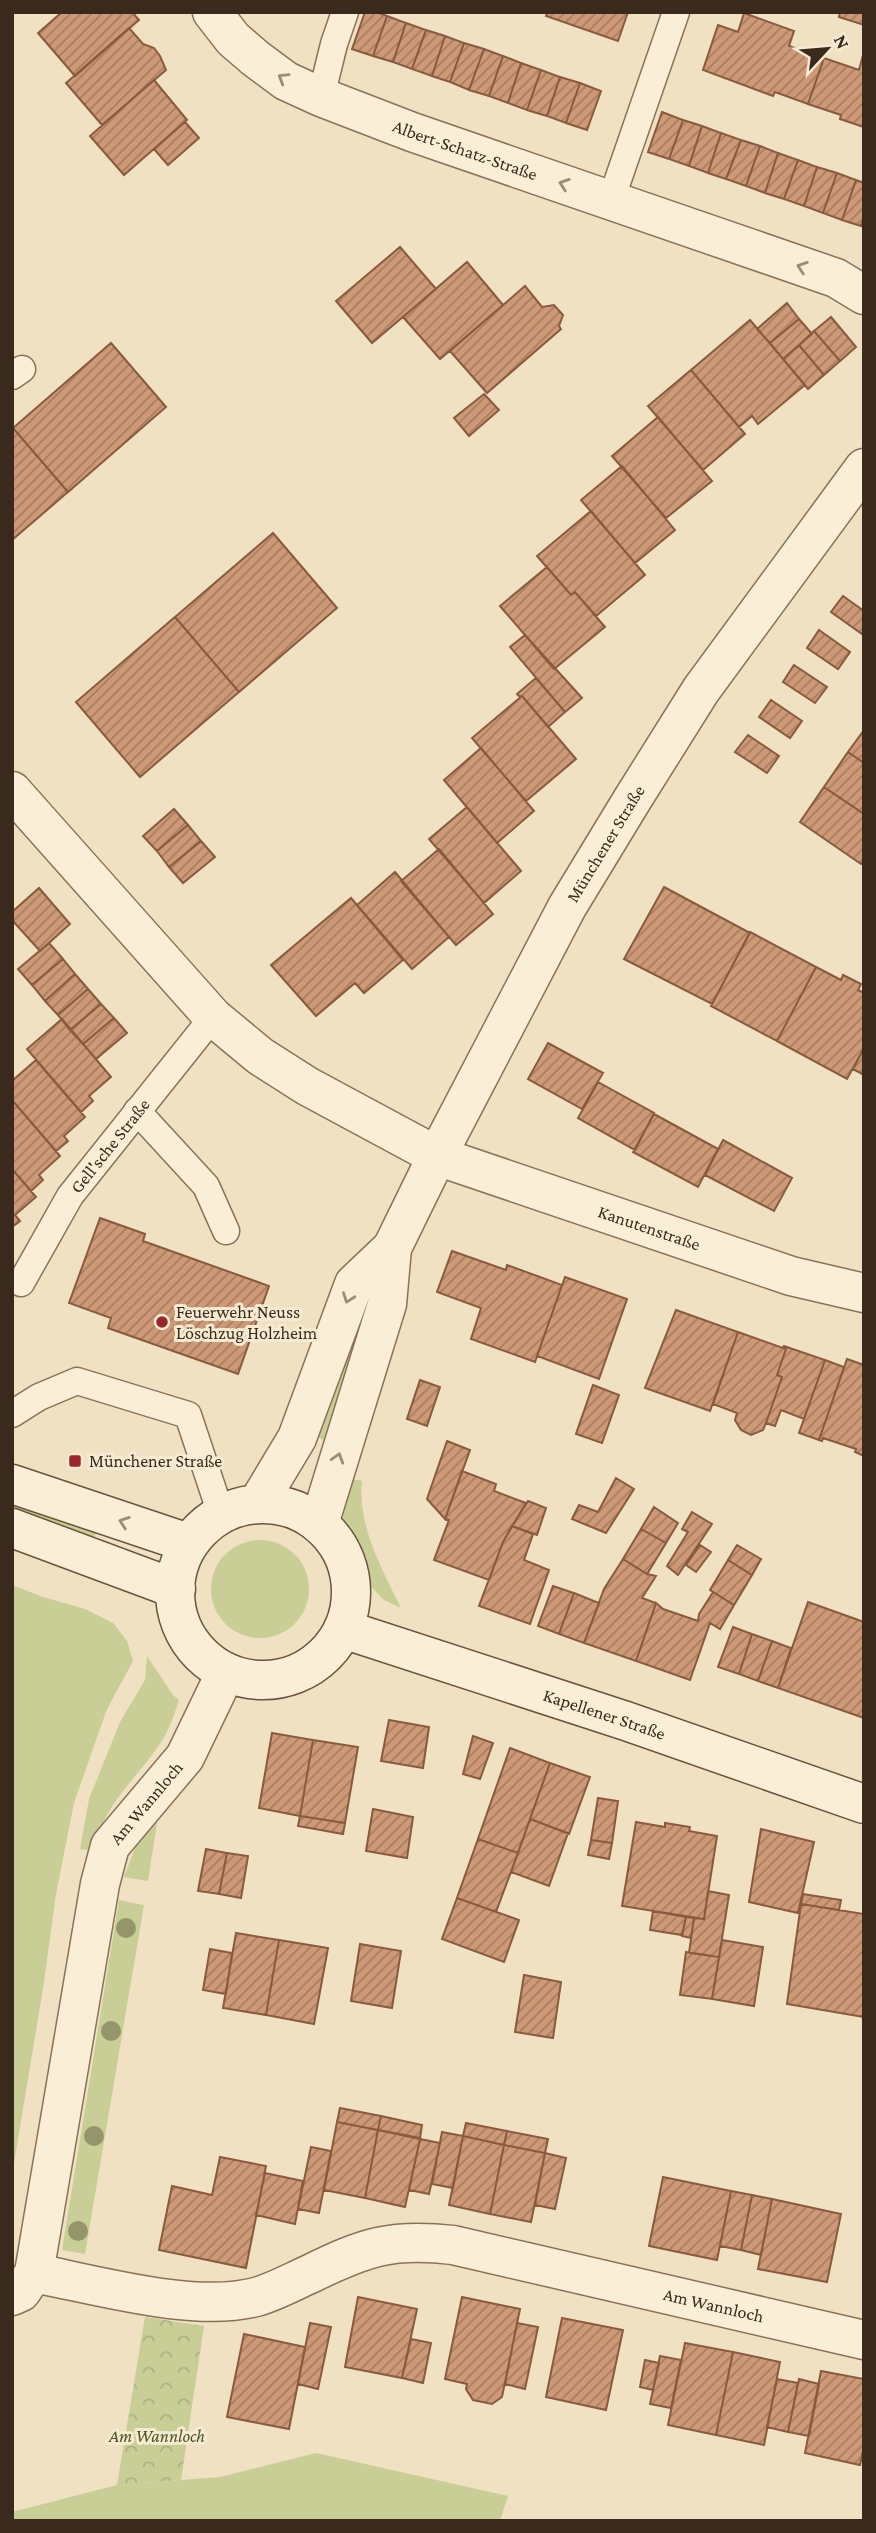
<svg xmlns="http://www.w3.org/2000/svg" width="876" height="2533" font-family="'Crimson Pro',serif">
<defs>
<pattern id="park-crowns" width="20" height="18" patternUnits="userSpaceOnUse" patternTransform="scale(1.75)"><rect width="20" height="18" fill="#c8ce96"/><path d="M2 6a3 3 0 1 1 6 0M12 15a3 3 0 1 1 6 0" fill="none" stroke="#adb181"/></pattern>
<pattern id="building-hatch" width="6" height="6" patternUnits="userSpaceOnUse" patternTransform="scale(1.75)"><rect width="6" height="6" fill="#ce9977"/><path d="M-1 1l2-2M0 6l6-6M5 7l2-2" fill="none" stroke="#a87d61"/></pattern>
</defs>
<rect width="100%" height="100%" fill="#efe1c2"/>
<path fill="#c8ce96" d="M368,1294L367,1314L324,1440L308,1433Z
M344,1477L362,1481C357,1525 382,1569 401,1608L384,1600L367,1583L354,1546L344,1527L341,1488Z
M12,1499L97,1529L93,1542L12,1513Z
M211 1589a49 49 0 1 1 98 0a49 49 0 1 1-98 0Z
M12,1585L43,1597L85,1609L113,1623L127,1641L133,1661L107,1709L74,1803L56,1894L44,1982L12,2176Z
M147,1656L173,1695L179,1700C174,1715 170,1728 162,1741C137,1779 104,1802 94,1851L80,1849L89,1799L120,1722L145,1680Z
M158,1816L148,1881L124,1877L137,1843Z
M119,1900L144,1905L85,2254L62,2250Z
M316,2453L508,2496L500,2521H12V2512L117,2485L220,2477Z"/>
<path fill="url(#park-crowns)" d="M145,2317L204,2326L181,2480L117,2485Z"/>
<path fill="url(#building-hatch)" stroke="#895a3e" stroke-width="2" d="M62,12H132L139,20L75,76L38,33Z
M365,12H377L387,16L373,56L352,49Z
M548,12H628L618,41L546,16Z
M840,12H864V25L839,17Z
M744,13L794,31L789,46L824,58L808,104L775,92L773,96L703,70L718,25L738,32Z
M387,16L406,23L393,62L373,56Z
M406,23L426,30L412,69L393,62Z
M129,28L143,44L154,48L160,56L166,70L102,125L66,83Z
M426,30L445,36L432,76L412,69Z
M445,36L464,43L450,82L432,76Z
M464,43L484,49L469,90L450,82Z
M484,49L503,56L489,96L469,90Z
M863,55L864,127L840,119L841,115L808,104L824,58L859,70Z
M503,56L521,63L508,103L489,96Z
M521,63L541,70L527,110L508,103Z
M541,70L560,77L547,116L527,110Z
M560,77L580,83L566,123L547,116Z
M154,80L187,120L124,175L90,136Z
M580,83L601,91L587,130L566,123Z
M662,112L683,120L669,159L648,152Z
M683,120L702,126L689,166L669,159Z
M185,122L199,138L168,165L154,149Z
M702,126L721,133L708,173L689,166Z
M721,133L741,140L726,179L708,173Z
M741,140L760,146L746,186L726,179Z
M760,146L778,153L765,193L746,186Z
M778,153L798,160L784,199L765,193Z
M798,160L817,167L804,206L784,199Z
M817,167L837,173L823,213L804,206Z
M837,173L856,180L842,220L823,213Z
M856,180L864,183V218L861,226L842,220Z
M400,247L436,289L372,343L336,301Z
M467,262L503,305L440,359L403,317Z
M525,286L542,307L554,305L563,315L559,326L561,329L487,393L450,351Z
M787,303L799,319L770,343L757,329Z
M831,317L856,347L840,361L814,331Z
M799,319L812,334L783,359L770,343Z
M750,320L805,385L758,424L752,416L739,427L691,370Z
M814,331L840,361L824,375L799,345Z
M111,343L166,407L68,492L13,428Z
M799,345L824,375L808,389L783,359Z
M691,370L745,434L703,470L648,406Z
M484,394L499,410L469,436L454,418Z
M658,417L712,481L666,518L612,456Z
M13,428L68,492L12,540V429Z
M622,466L675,530L635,563L581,500Z
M591,511L645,575L596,616L575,592L571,595L537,556Z
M273,533L337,608L239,692L175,617Z
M547,567L571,595L575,592L605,627L554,669L500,606Z
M843,596L864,611V631L862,634L831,612Z
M175,617L239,692L140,777L76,702Z
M819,630L850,652L838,669L807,648Z
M525,635L582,698L565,712L510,647Z
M794,665L827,687L815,703L783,682Z
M536,678L565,712L548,727L522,696L520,697L517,694Z
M522,696L576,759L526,801L472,738Z
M771,700L802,721L790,738L759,717Z
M864,730V763L848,752Z
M748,735L779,756L767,773L735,752Z
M481,748L534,811L497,843L444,780Z
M848,752L864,763V814L824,787Z
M824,787L864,814V861L861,864L800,822Z
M467,807L521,871L484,903L429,839Z
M174,809L188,825L157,851L143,836Z
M188,825L201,841L169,867L157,851Z
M201,841L215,857L183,883L169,867Z
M439,849L493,914L456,945L401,881Z
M395,872L449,937L412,969L357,905Z
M664,887L750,933L712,1004L624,959Z
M39,888L70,924L40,951L12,920V912Z
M351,898L403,960L364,993L355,983L316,1016L271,965Z
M750,932L816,967L777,1041L711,1006Z
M49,943L63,959L32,985L18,969Z
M63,959L75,974L45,1001L32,985Z
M816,967L841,980L843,975L861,984L858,990L864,993V1048L847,1079L777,1041Z
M75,974L88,989L58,1015L45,1001Z
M88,989L101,1004L70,1030L58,1015Z
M101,1004L114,1018L83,1044L70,1030Z
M114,1018L127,1033L96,1059L83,1044Z
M62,1019L111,1077L89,1096L93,1101L81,1112L27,1049Z
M548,1043L603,1073L582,1109L528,1079Z
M864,1048V1075L853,1069Z
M36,1060L85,1117L64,1136L68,1141L56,1151L12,1100V1081Z
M598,1082L654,1113L635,1150L578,1118Z
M12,1100L60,1156L39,1175L43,1180L31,1191L12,1169Z
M654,1114L718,1149L698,1187L633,1152Z
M723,1140L792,1178L774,1211L705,1175Z
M12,1169L36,1197L15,1215L20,1221L12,1227Z
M100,1218L145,1234L143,1241L269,1286L238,1374L108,1328L111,1318L69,1303Z
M452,1251L506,1270L507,1265L562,1285L535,1362L471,1339L481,1308L437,1292Z
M565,1277L627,1299L599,1379L537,1356Z
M676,1310L738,1332L710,1411L645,1388Z
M738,1332L786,1349L777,1375L782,1377L766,1423L763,1430L751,1435L741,1430L735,1420L737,1413L713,1404Z
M784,1346L825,1360L804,1419L781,1410L775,1426L766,1423L782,1377L777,1375L786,1349L783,1348Z
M847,1359L864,1365V1456L855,1452L856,1449L823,1438L822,1441L819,1440Z
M825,1360L844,1367L819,1440L799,1433Z
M420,1380L440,1387L427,1426L407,1419Z
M593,1385L619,1395L602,1443L576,1434Z
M447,1441L470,1450L445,1519L427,1499Z
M462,1471L496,1484L494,1491L526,1503L503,1542L489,1580L434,1560L449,1520L445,1519Z
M616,1478L634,1489L606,1533L572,1519L579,1505L598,1512Z
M528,1501L546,1508L537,1535L512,1526Z
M654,1507L678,1523L666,1543L641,1529Z
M692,1512L712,1524L678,1575L667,1566L688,1532L682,1529Z
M512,1526L533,1534L524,1560L549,1570L530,1624L479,1606L503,1542Z
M641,1529L666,1543L647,1574L623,1559Z
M700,1545L711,1552L696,1572L686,1565Z
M737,1545L761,1559L752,1575L728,1560Z
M623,1559L647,1574L656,1576L642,1598L656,1603L636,1661L584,1643L604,1589Z
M728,1560L752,1575L734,1605L710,1590Z
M553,1586L574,1593L559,1634L538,1626Z
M713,1592L734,1605L720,1629L710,1623L690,1680L636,1661L656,1603L663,1609L698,1621L699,1614Z
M574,1593L599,1603L584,1643L559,1634Z
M808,1602L864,1622V1718L778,1688Z
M733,1627L752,1634L739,1674L718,1667Z
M752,1634L772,1641L758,1681L739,1674Z
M772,1641L791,1648L778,1688L758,1681Z
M389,1720L429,1727L423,1768L381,1761Z
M272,1733L313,1740L300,1816L259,1808Z
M473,1736L493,1743L480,1779L463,1774Z
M313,1740L358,1747L345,1823L300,1816Z
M510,1748L550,1763L518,1853L478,1839Z
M550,1763L590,1777L569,1834L530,1819Z
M598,1798L618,1801L612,1843L591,1840Z
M373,1809L413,1817L407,1858L366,1851Z
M300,1816L345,1823L343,1834L298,1826Z
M530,1819L568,1833L549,1886L511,1872Z
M636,1822L665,1827V1823L690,1827L689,1831L717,1836L704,1919L622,1906Z
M761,1829L814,1842L798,1913L749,1902Z
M478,1839L518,1853L496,1912L457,1898Z
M591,1840L612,1843L609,1859L588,1855Z
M206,1849L227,1853L219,1894L198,1891Z
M227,1853L248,1856L241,1898L219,1894Z
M708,1891L729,1895L719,1957L689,1953L694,1918L704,1919Z
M803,1894L841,1900L839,1910L801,1904Z
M457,1898L519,1920L504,1962L442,1939Z
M801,1904L864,1914V2017L787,2004Z
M653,1911L686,1917L682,1935L650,1930Z
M686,1917L694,1918L691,1938L682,1936Z
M236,1933L279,1940L266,2015L223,2008Z
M279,1940L328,1948L314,2024L266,2015Z
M722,1940L763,1947L754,2006L712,1999Z
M360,1944L401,1951L392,2008L351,2001Z
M210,1949L232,1953L226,1994L203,1990Z
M686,1952L719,1957L712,1999L680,1995Z
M524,1975L561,1982L553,2038L515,2032Z
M340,2108L381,2116L378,2130L337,2122Z
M381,2116L422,2125L420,2138L378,2130Z
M337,2122L378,2130L365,2198L324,2190Z
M466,2123L507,2131L504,2145L463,2136Z
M378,2130L420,2139L405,2207L365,2198Z
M507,2131L548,2139L545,2153L504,2145Z
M442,2132L463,2136L453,2188L432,2184Z
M463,2136L504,2145L490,2214L449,2205Z
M420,2139L440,2143L429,2194L409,2190Z
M504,2145L545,2153L531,2222L490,2214Z
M311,2147L331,2151L319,2213L298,2209Z
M545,2153L566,2158L555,2209L535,2205Z
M220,2157L266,2166L246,2268L159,2250L172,2186L212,2195Z
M265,2173L303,2181L295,2224L256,2215Z
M663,2177L731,2191L717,2260L649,2246Z
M731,2191L752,2195L741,2250L720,2246Z
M752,2195L772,2199L761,2255L741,2250Z
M772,2199L841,2214L827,2282L758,2269Z
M358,2297L417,2309L402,2378L345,2367Z
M462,2297L520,2309L502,2397L492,2404L473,2400L466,2389L467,2384L445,2379Z
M562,2318L623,2330L606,2410L546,2397Z
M310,2323L331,2327L318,2389L298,2384Z
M517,2323L538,2327L525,2389L505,2384Z
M244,2334L305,2347L289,2429L227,2417Z
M411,2339L431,2343L423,2383L402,2378Z
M685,2343L733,2352L716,2435L668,2425Z
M733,2352L780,2362L764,2445L716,2435Z
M660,2356L681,2360L671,2408L650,2404Z
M645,2360L659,2363L653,2390L640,2387Z
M821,2371L864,2379V2446L860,2465L805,2453Z
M777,2379L798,2383L788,2432L767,2427Z
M799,2379L819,2384L809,2436L788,2432Z"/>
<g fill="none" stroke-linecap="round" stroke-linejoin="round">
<g stroke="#8a7259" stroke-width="29">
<g id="lane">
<path d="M321,97L334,44L345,12"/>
<path d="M611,200L676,12"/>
<path d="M12,376L22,369"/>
<path d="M137,1111L206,1186L226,1231"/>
<path id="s1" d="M21,1283L70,1196L213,1017"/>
<path d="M12,1414L39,1397L77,1381L188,1415L221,1514"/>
</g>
</g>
<g stroke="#8a7259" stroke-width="41">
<g id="street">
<path id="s2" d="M212,12L233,39L255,58L286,81L321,97L412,132L836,278L864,295"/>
<path id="s3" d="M12,791L213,1017L260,1056L307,1086L437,1156L791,1276L864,1293"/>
<path d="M258,1503L297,1438L354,1284L392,1248"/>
<path id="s4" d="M319,1524L387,1304L392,1248L437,1156L567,907L632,800L701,690L864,468"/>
<path id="s5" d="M34,2273C97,2285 194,2313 256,2297C274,2292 292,2282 310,2274C365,2247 391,2238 453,2245L864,2340"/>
<path id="s6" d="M12,2296L21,2292L34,2273L100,1884L110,1846L185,1757L226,1672"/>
</g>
</g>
<g stroke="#6b533c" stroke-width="41">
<g id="secondary">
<path d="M12,1484L188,1543"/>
<circle cx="263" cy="1592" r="88"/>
<path d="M12,1528L176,1589"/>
<path id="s7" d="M343,1629L626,1721L864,1804"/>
</g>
</g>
<use href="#lane" stroke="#faeed6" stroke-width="26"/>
<use href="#street" stroke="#faeed6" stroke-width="38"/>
<use href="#secondary" stroke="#faeed6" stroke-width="38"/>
</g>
<g fill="#94956b">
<circle cx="126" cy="1928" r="10"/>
<circle cx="111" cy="2031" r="10"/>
<circle cx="94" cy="2136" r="10"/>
<circle cx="78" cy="2231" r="10"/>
</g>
<defs><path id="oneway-chevron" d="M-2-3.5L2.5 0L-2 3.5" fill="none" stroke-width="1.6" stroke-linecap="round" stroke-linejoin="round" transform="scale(1.75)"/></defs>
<g stroke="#9a8c7a">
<use href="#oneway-chevron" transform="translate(283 78) rotate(-148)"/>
<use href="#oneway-chevron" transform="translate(564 184) rotate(-161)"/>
<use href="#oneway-chevron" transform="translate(802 267) rotate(-161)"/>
<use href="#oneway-chevron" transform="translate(348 1298) rotate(110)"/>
<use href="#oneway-chevron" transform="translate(338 1458) rotate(-73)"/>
<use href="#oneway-chevron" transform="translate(124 1522) rotate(-161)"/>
</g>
<g fill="#9a272b" stroke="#f6ebd2" stroke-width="2.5">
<circle cx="162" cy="1322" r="7"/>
<rect x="68" y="1454" width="14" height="14" rx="3.5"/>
</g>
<g text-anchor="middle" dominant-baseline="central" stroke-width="6" stroke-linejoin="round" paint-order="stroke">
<g font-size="18" fill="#392a1d" stroke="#f6ebd2">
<text stroke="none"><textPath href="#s2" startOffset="294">Albert-Schatz-Straße</textPath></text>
<text stroke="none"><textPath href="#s4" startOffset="744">Münchener Straße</textPath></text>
<text stroke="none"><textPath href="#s1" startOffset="164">Gell'sche Straße</textPath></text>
<text stroke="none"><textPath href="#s3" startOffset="791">Kanutenstraße</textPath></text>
<text stroke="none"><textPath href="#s7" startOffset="275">Kapellener Straße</textPath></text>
<text stroke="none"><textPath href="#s6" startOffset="523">Am Wannloch</textPath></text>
<text stroke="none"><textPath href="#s5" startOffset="700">Am Wannloch</textPath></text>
</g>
<g font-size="18" fill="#392a1d" stroke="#f6ebd2" text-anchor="start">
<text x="176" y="1312">Feuerwehr Neuss<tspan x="176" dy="21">Löschzug Holzheim</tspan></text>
<text x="89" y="1461">Münchener Straße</text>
</g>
<g font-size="18" font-style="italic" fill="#4a5623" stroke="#f6ebd2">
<text x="157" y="2436">Am Wannloch</text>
</g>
</g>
<rect width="876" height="2533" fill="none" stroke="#392a1d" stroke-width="28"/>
<g transform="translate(827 49) rotate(64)" stroke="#f6ebd2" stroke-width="5" paint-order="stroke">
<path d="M0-5L12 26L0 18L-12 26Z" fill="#392a1d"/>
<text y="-10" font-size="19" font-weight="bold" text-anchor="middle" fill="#392a1d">N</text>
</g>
</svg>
